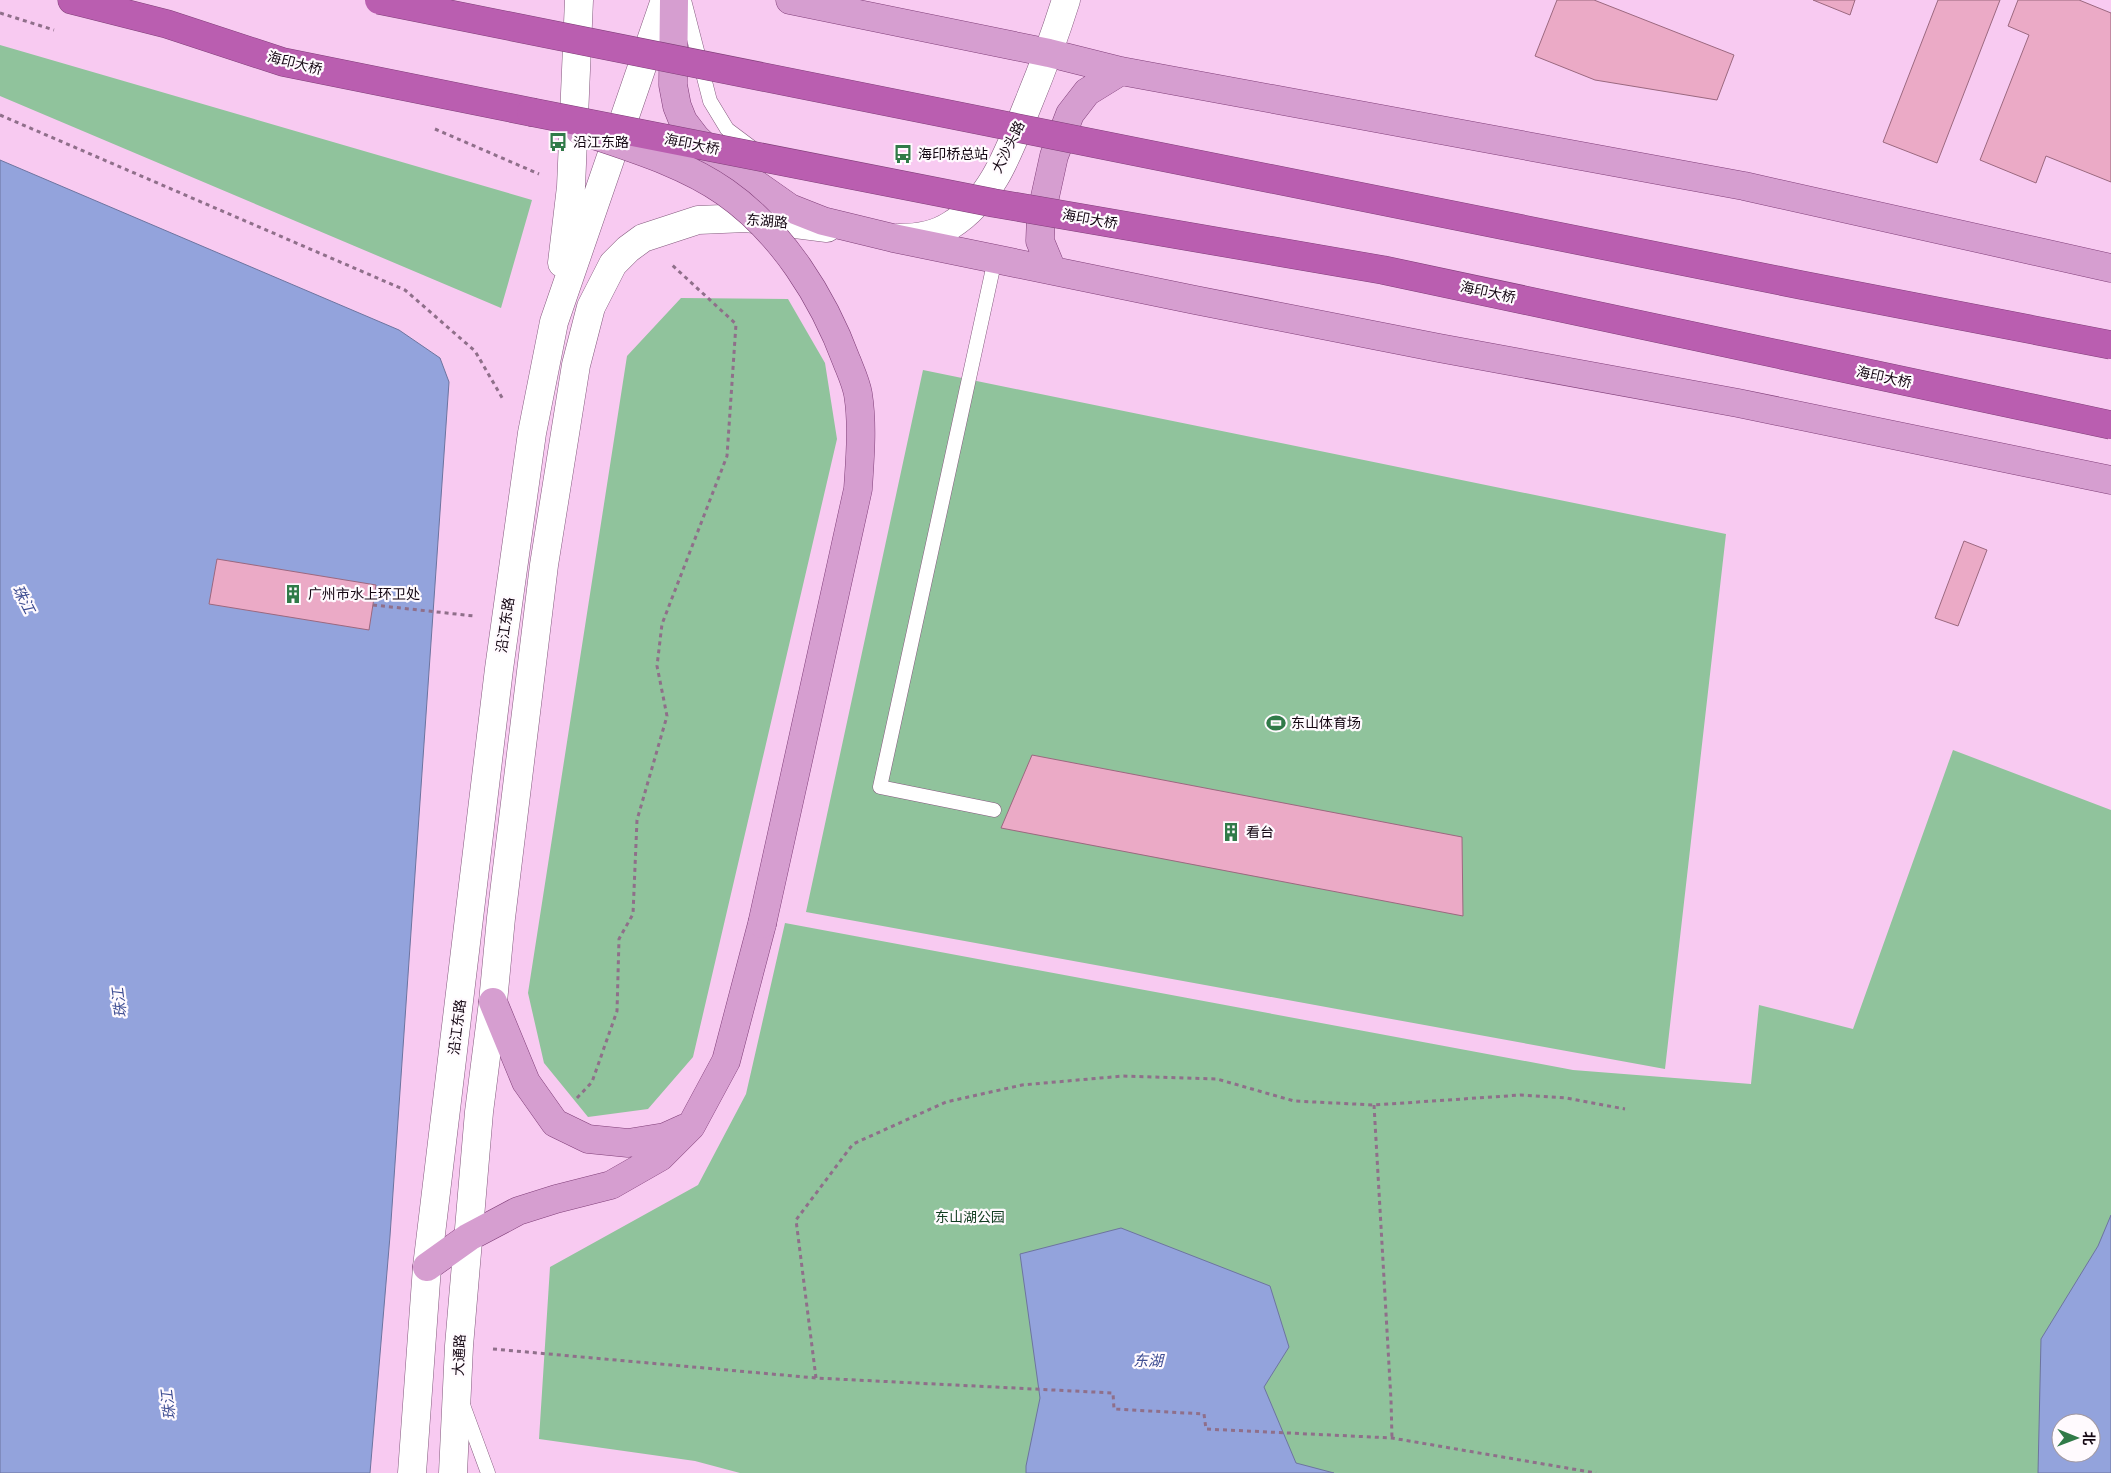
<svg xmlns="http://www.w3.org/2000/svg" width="2111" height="1473" font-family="'Archivo Narrow','Noto Sans SC',sans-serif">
<rect width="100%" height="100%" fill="#f8caf1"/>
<path fill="#90c39c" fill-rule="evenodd" d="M0,45L532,200L501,308L0,96Z
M681,298L788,299L825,363L837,439L693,1057L648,1109L588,1117L544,1063L528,993L627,356Z
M923,370L1726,534L1665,1069L806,912Z
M1953,750L2111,810V1473H740L695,1461L539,1439L550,1267L698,1185L746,1094L785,923L1573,1070L1751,1084L1759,1005L1853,1029ZM2061,1423H2091V1453H2061Z"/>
<path fill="#93a3dc" stroke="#6d749f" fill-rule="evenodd" d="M0,160L399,330L440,358L449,382L390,1236L370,1473H0Z
M2111,1215V1473H2038L2041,1339L2098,1246ZM2061,1423H2091V1453H2061Z
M1121,1228L1270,1286L1289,1347L1264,1387L1296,1463L1334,1473H1026V1466L1040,1398L1020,1254Z"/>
<path fill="#ebaac6" stroke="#9b687f" d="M1557,0H1594L1734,55L1717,100L1595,80L1535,56Z
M1813,0H1855L1850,15Z
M1938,0H2000L1937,163L1883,142Z
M2018,0H2079L2111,13V182L2046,156L2036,183L1980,160L2029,35L2008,26Z
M1964,541L1987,550L1958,626L1935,618Z
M217,559L376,585L369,630L209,604Z
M1032,755L1462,837L1463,916L1001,828Z"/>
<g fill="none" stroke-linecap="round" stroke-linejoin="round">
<g stroke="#835a7d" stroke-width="15">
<path id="lane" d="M684,0L710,101L727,129L755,150
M994,810L880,787L995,259
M463,1405L488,1473"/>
</g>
<g stroke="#835a7d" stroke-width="29">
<path id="secondary" d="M899,238C917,238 936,235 951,225C993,199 1010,148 1028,104C1042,70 1055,35 1066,0
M562,263L571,187L579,0
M412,1473L427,1267L499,669L532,433L554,322L665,0
M453,1473L459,1346L479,1112L493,1002L501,918L544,565L576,365L591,307L613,264L628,249L643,238L698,220L746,218L827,228"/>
</g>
<g stroke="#803f79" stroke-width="29">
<path id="primary" d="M674,0L673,85L677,106L683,121L696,138L713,154L790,208L823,221L893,238L1195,300L1439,348L1738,403L2111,480
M790,0L1049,53L1121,71L1744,186L2111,268
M1052,270L1040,241L1041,215L1054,156L1070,114L1087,92L1121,71
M493,1002L526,1082L555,1123L588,1139L628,1143L665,1137L685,1128
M427,1267L469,1237L518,1211L556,1199L611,1185L660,1157L691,1126L726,1061L762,924"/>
</g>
<g stroke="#803f79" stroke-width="29">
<path id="highway" d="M72,0L167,24L283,62L531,112"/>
</g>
<path stroke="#8f6f8a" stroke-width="3" stroke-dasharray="4 4" stroke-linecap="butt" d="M0,13L54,30
M0,115L405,290L475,351L504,401
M435,129L539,174
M373,605L474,616
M577,1098L592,1082L617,1011L619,939L633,914L637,820L667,716L657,666L662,624L727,456L736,324L671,264
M1374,1105L1391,1400L1392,1438
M493,1349L816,1378L1113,1393L1114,1409L1204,1414L1206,1429L1392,1438L1596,1473
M816,1378L796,1220L853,1144L946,1102L1022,1085L1123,1076L1217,1079L1294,1101L1374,1105L1521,1095L1566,1098L1625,1109"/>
<use href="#lane" stroke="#fff" stroke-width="14"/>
<use href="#secondary" stroke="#fff" stroke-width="28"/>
<use href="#primary" stroke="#d69ed0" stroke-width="28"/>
<use href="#highway" stroke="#ba5eb0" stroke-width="28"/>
<g stroke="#803f79" stroke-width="29" stroke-linecap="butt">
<path id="primary-bridge" d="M579,130C628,147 682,162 725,192C782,232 823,297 847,362C851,372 856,383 858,394C863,425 860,458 858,489L762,924"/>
</g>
<g stroke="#803f79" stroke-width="29" stroke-linecap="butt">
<path id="highway-bridge" d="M379,0L1801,285L2111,345
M531,112L994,203L1383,270L2111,425"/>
</g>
<use href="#primary-bridge" stroke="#d69ed0" stroke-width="28"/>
<use href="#highway-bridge" stroke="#ba5eb0" stroke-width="28"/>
</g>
<defs>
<g id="bus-bare" transform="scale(1.5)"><path d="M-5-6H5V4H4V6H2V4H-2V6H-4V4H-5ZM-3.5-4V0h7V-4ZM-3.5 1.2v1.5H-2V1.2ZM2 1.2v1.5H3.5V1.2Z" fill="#307a48" stroke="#fffafe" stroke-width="2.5" paint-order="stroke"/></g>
<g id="building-bare" transform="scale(1.5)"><path d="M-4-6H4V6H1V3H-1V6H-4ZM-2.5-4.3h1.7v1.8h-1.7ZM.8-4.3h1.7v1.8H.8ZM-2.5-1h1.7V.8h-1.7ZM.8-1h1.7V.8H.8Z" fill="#307a48" stroke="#fffafe" stroke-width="2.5" paint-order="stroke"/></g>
<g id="stadium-bare" transform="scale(1.5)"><path d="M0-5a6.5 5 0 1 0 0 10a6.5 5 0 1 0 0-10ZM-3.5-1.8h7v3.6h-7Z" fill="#307a48" stroke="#fffafe" stroke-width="2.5" paint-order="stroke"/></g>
</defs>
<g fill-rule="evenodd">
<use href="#bus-bare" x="558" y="142"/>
<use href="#bus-bare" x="903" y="154"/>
<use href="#building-bare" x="293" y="594"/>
<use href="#stadium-bare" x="1276" y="723"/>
<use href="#building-bare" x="1231" y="832"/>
</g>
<g text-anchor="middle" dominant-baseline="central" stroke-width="4.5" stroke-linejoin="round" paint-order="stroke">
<g font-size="14" fill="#140612" stroke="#fffafe">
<text transform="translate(295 63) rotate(14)">海印大桥</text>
<text transform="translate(692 144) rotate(11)">海印大桥</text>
<text transform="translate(1008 147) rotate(-64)">大沙头路</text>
<text transform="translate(1090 219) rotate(10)">海印大桥</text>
<text transform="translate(767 221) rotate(5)">东湖路</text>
<text transform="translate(1488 292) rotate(12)">海印大桥</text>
<text transform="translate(1884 377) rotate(12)">海印大桥</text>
<text transform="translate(505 625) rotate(-82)">沿江东路</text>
<text transform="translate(457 1027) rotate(-83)">沿江东路</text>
<text transform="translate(459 1355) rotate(-87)">大通路</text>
</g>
<g font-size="14" fill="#140612" stroke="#fffafe" text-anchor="start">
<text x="573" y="142">沿江东路</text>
<text x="918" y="154">海印桥总站</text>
<text x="308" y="594">广州市水上环卫处</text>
<text x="1291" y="723">东山体育场</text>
<text x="1246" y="832">看台</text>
</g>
<g font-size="14" fill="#123d21" stroke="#fffafe">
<text x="970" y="1217">东山湖公园</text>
</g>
<g font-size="15" font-style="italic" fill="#3e4d92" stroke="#fffafe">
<text transform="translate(24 599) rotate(63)">珠江</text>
<text transform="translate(119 1003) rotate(-97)">珠江</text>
<text x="1148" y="1360">东湖</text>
<text transform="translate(168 1405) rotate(-97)">珠江</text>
</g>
</g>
<g transform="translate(2076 1438) rotate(91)"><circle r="24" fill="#fffafe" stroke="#a198a0"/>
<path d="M0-4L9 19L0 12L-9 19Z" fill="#307a48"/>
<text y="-8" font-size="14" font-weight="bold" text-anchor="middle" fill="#140612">北</text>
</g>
</svg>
